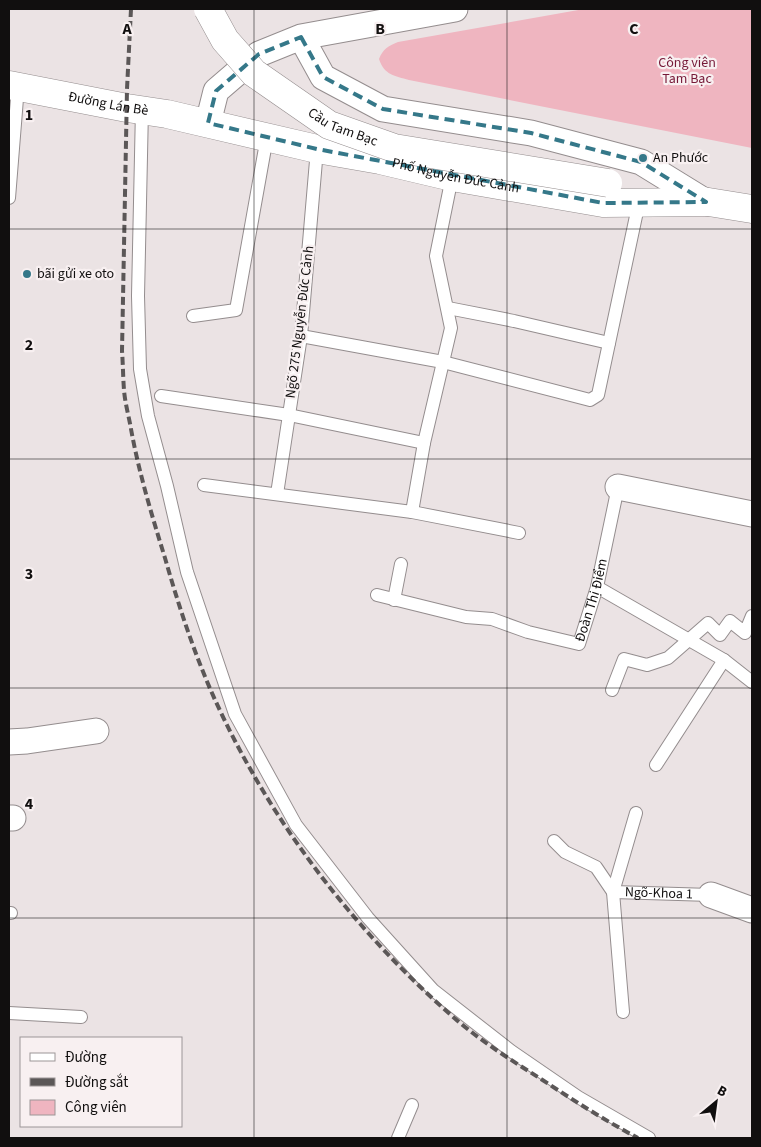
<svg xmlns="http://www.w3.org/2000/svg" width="761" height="1147" font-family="'Source Sans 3',sans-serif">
<rect width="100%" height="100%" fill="#ebe3e4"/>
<path fill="#efb5c0" d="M584,9H752V148L409,80C395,76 384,75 379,59C383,49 388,46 398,42Z"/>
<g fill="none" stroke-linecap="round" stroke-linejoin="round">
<g stroke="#948d8e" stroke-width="14">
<g id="lane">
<path d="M142,109L138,296L140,369L148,416L167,486L187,572L235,714L296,825L368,918L433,990L511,1051L578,1097L649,1138"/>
<path d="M9,198L18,86"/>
<path d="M448,308L514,321L609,343"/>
<path d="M193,316L236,310L267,137"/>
<path d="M301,336L443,362L590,400L598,395L639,202"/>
<path d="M161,396L289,415L424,443"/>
<path d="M204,485L412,512L424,443L451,328L436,256L452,177"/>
<path d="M277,494L301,336L317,149"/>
<path d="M412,512L519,533"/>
<path d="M597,587L724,660L752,682"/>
<path id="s1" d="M377,595L466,617L492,619L528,632L579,644L597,587L618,487"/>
<path d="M394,600L401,564"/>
<path d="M612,690L624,659L647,665L668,658L708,623L720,635L730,621L745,633L752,616"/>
<path d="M656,765L724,660"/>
<path id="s2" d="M554,841L565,852L596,867L613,892L711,895"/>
<path d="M9,913H11"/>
<path d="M623,1012L613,892L636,813"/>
<path d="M9,1013L81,1017"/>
<path d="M398,1138L412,1105"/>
</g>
</g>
<g stroke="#948d8e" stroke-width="27">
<path id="street" d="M301,37L323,77L383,109L531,133L641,162L706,202
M208,123L216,91L259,54L301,37L455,9
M618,487L752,514
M9,742L27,741L96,731
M9,818H13
M711,895L752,910"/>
</g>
<g stroke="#948d8e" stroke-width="29">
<g id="secondary">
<path id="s3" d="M9,85L127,108L167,114L317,149L380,160L452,177L603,203L706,202"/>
<path d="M690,199L752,209"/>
</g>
</g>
<use href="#lane" stroke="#fff" stroke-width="12"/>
<use href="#street" stroke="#fff" stroke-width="25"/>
<use href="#secondary" stroke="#fff" stroke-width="28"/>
<path stroke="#5b5757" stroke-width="4" stroke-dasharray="8 4" stroke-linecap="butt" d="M131,9L127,89L122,351C123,364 123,377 124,390C125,403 129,417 131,429C139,473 152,516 165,558C179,607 195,656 216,702C271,822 353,929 452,1016C479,1040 511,1060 541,1079C573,1100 604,1120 638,1138"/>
<g stroke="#948d8e" stroke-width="29" stroke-linecap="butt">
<g id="secondary-bridge">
<path id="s4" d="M208,9L225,40L254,73L329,125L394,148L608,183"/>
</g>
</g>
<use href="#secondary-bridge" stroke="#fff" stroke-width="28"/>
</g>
<path fill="none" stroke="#357889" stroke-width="4" stroke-dasharray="10 6" stroke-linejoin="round" d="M301,37L323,77L383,109L531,133L641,162L706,202L603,203L317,149L208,123L216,91L259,54Z"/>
<path fill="none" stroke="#110f0f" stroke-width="1" stroke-opacity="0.55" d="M254,9V1138M507,9V1138M9,229H752M9,459H752M9,688H752M9,918H752"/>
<g fill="#357889" stroke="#f8f0f1" stroke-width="2">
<circle cx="643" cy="158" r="5"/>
<circle cx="27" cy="274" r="5"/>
</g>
<g text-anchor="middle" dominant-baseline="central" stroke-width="4.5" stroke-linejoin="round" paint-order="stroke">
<g font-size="14" fill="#761938" stroke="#f8f0f1">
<text x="687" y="63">Công viên<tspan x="687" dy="16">Tam Bạc</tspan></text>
</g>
<g font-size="14" fill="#110f0f" stroke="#f8f0f1">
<text stroke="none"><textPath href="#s3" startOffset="101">Đường Lán Bè</textPath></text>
<text stroke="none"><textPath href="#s4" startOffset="184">Cầu Tam Bạc</textPath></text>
<text stroke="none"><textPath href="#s3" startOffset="456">Phố Nguyễn Đức Cảnh</textPath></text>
<text transform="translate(300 322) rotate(-83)">Ngõ 275 Nguyễn Đức Cảnh</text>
<text stroke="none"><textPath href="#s1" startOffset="254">Đoàn Thị Điểm</textPath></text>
<text stroke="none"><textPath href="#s2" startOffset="126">Ngõ-Khoa 1</textPath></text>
</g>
<g font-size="14" fill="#110f0f" stroke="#f8f0f1" text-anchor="start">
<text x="653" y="158">An Phước</text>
<text x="37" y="274">bãi gửi xe oto</text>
</g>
</g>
<g font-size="16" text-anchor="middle" font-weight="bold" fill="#110f0f" stroke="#f8f0f1" stroke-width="4.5" stroke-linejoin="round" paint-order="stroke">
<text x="127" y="34">A</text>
<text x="380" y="34">B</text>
<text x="634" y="34">C</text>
<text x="29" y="120">1</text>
<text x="29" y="350">2</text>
<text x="29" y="579">3</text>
<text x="29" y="809">4</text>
</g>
<rect width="761" height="1147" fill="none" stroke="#110f0f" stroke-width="20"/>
<rect x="20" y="1037" width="162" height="90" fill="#f8f0f1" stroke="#9c9697"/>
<rect x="30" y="1053" width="25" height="8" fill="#ffffff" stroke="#9c9697"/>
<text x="65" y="1062" font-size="15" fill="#110f0f">Đường</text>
<rect x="30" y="1078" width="25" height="8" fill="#5b5757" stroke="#9c9697"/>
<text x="65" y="1087" font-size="15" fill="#110f0f">Đường sắt</text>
<rect x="30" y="1100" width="25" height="15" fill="#efb5c0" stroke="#9c9697"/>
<text x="65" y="1112" font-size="15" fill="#110f0f">Công viên</text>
<g transform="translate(716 1102) rotate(29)" stroke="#f8f0f1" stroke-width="4" paint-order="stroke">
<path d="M0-4L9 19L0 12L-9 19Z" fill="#110f0f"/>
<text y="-8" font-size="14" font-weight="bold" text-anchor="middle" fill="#110f0f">B</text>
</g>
</svg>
